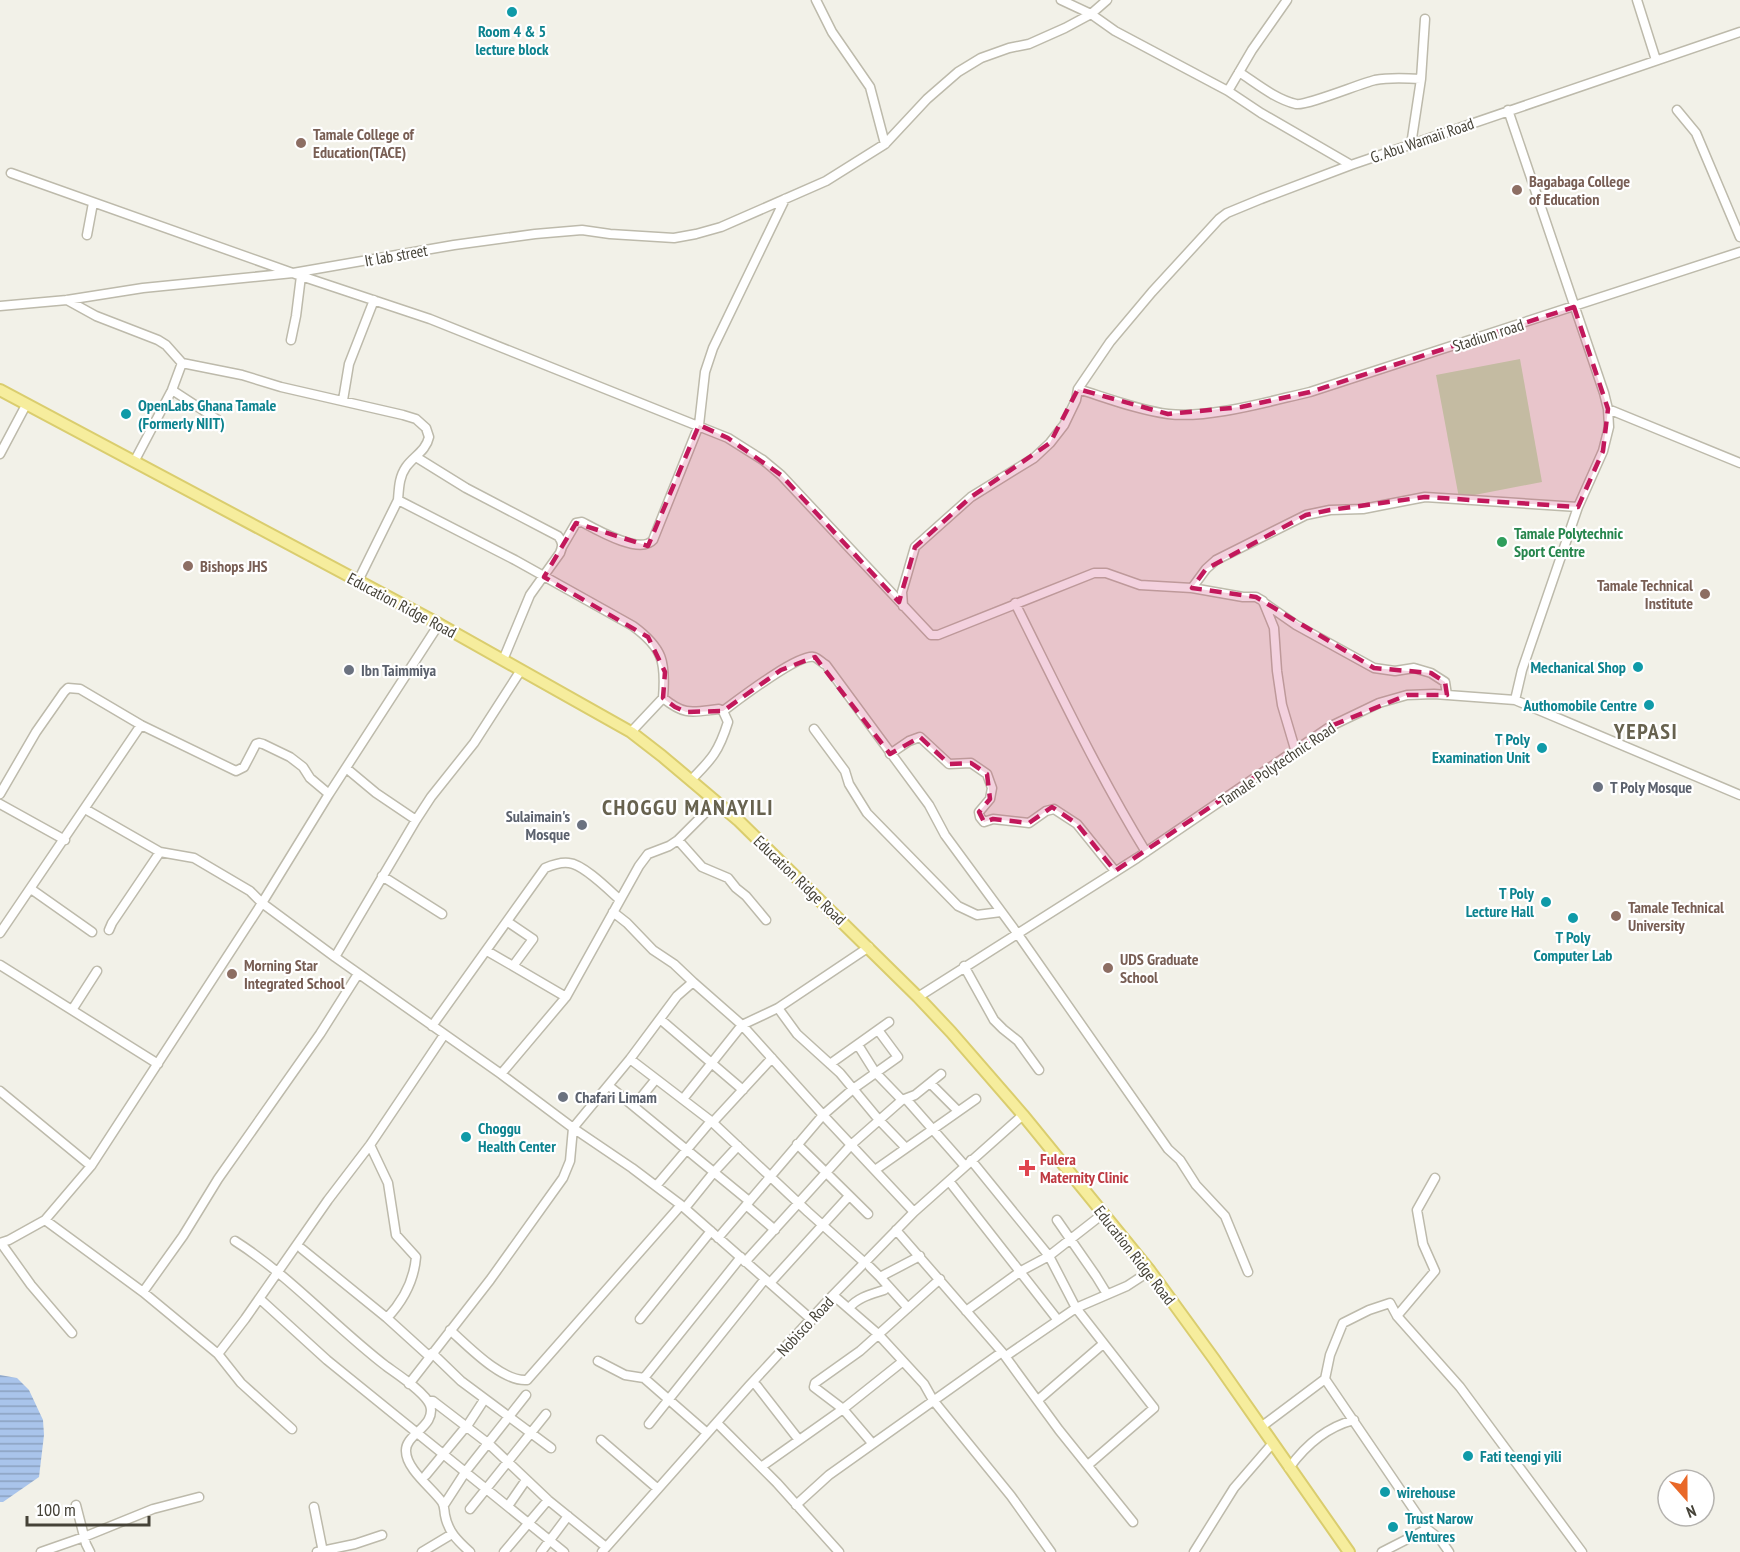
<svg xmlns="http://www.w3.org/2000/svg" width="1740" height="1552" font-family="'PT Sans Narrow',sans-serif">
<defs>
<pattern id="water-rules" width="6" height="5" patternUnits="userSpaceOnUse" patternTransform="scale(1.5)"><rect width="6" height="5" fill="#a9c4eb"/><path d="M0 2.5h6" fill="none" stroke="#8ba1bf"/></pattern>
</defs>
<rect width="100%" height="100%" fill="#f2f1e8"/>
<path fill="#c5e4b4" d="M1520,359L1542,482L1459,498L1436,375Z"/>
<path fill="url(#water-rules)" d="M0,1375L17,1378L29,1390L43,1420L44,1435L39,1477L3,1502H0Z"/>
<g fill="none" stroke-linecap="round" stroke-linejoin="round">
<g stroke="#bdbaab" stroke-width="11">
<path id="minor" d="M816,0L832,32L870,87L885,144
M1061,0L1091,14L1115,31L1228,91L1261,113L1351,165L1740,32
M1637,0L1656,60
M1239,72C1256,83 1275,99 1296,104C1306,106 1359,84 1375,80C1390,77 1406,78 1421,79L1411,145
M1421,79L1425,19
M1228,91L1252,50L1287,0
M1508,110L1604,393L1608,409L1609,427L1603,451L1578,507L1522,670L1515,700
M1677,110L1696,133L1740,237
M11,173L301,276L430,319L728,438L763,460L781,475L931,635H938L1094,573H1106L1140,585L1192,588L1243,597H1256L1263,601L1274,628L1277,671L1282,705L1295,749
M87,235L93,203
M67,300L96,316L158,340L166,345L182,363L242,375L281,387L403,415L416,419L426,428L429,437C426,451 414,456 406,467C399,477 399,488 398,500L515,560L633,626C663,648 666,662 663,698
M0,306L67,300L143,288L293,273L454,245L535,234L582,230L610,234L674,238L696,234L721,227L826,181L885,144L927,99L958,72L981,58L1009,48L1029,44L1065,28L1091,14L1107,0
M291,340L296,316L301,276
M1078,389C1107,398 1138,410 1168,414C1209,419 1270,401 1310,392L1740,252
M172,390L218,420
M343,400L349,364L374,300
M1608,409L1740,463
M0,454L26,405
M416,457L466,488L558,536C563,542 563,546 560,553L530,595L503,660
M134,462L172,390L182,363
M562,547L576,523L582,522C597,530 640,555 653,540L699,425L705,372L713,348L785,199
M358,581L398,500
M1192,588L1206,569L1216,560L1306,515L1330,510L1363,509L1425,497L1578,507
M1263,602L1296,625L1374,668L1395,671L1414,668L1431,673L1445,682L1447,695
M1015,603C1057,687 1097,772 1146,852
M903,606L902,592L915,547L971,497L1034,458L1050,443L1064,425L1076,400L1078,389L1110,342L1152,292L1219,219L1227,213L1261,199L1351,165
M814,729L845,771L849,784L867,813L958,906L977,915L1001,912
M631,732L663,698C685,716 692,712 719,709L723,711C738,700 799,653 814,657C818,658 822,663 826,665L929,805L945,835L1017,933L1168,1149L1180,1160L1196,1185L1225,1216L1248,1272
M890,754L909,741L920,737L949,764L971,763L987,774L992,788L990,799L979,812L980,817L984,822L993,819L1029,823L1046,811L1054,809L1077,824L1115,871
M346,768L376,793L416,820
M691,780C712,759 719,751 728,722L723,711
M0,794L36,732L64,692L68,688L80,689L141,725L236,771L244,767L256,744L259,743L263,744L290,757L303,767L310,778L329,794
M0,804L65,840
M85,809L160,852L194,858L250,891L262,903L335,957L501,1074L573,1128L632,1168L681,1205L812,1320
M678,840L702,867L728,878L736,888L746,896L766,920
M382,876L442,914
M31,889L92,932
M613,912L627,923L653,950L674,964L693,982
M109,930L112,923L160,852
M0,933L141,725
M487,951L513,966L533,939L508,922
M335,957L416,820L431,797L474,743L521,670
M0,965L158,1064
M513,966L566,997
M964,966L994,1020L1003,1029L1018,1041L1039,1070
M918,997L1137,858L1331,726L1379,703L1407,695L1434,694L1515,700L1740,795
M778,1008L797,1034L840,1073L879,1120L906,1148
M72,1010L97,971
M660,1019L743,1090
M432,1026L545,868C552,865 562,862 569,863C583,864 609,890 620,900
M858,1045L875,1072L902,1100
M630,1059L711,1121L808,1212L865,1263
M830,1064L889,1022
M501,1074L566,997L639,866L648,854L669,846L678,840L715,803
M930,1083L958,1111
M609,1086L749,1201
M0,1091L91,1166
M683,1099L742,1025L778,1008L869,947
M906,1099L965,1166
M634,1106L656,1079
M713,1122L772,1058
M797,1144L868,1214
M370,1145L388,1183L396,1235L416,1257C414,1281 403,1301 387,1318
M971,1160L1049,1256L1076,1308L1154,1408L1088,1465
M875,1170L976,1099
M949,1181L1057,1319
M656,1186L711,1121
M746,1205L775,1230
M685,1208L714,1172L738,1146
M45,1220L143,1292L218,1354L241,1383L292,1429
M1057,1220L1096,1276L1107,1294
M896,1230L1002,1352L1059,1430L1133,1522
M718,1238L823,1115L853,1089L898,1057L878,1030
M235,1241C290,1276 334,1326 386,1366C397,1374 425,1392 430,1405C437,1426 405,1434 406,1451C406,1469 432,1488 442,1502C445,1507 444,1510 445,1515C448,1532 458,1541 470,1552
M0,1243L9,1240L45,1220L91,1166L262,903L329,794L439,624
M1,1243L31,1285L72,1333
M302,1249L387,1318L430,1357
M745,1262L851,1145L902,1100L915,1095L941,1074
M870,1267L880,1277
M770,1283L849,1196
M143,1292L183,1236L218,1179L320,1034L358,974
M833,1295L878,1334L924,1384L933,1400L1011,1496L1051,1552
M260,1299L327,1360L564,1552
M849,1308C858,1297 872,1294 884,1290
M908,1308L880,1277L920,1256
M966,1311L1021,1271L1049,1256L1104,1213
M1397,1316L1435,1271L1423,1244L1417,1210L1435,1178
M640,1319L711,1231
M450,1330C468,1346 502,1382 527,1380L681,1205
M432,1353L461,1381L551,1448
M218,1354L245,1319L328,1200L370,1145L444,1035
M1006,1356L1076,1308L1127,1286L1150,1271
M598,1361L625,1375L644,1378L707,1433
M644,1378L741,1257
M1325,1379L1427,1529L1440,1539L1449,1552
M409,1384L490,1280L563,1178L570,1161L573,1128L630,1059L677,996L693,982L742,1025L823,1115L914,1212
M757,1386L799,1440
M1038,1400L1103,1344
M428,1401H433L489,1444L548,1500L606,1547
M717,1423L777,1483L839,1552
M649,1424L765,1279
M1261,1427L1325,1379L1330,1355L1343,1323L1369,1310L1390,1303L1397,1316L1460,1387L1582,1552
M601,1440L658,1489
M872,1443L843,1409L814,1387L815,1383L860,1351L940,1279
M761,1467L843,1409L902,1362
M1289,1468C1305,1446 1327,1427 1354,1420
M426,1475L469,1423L484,1400
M76,1505L86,1544L90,1552
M444,1505L466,1471L526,1395
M796,1505L829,1475L1002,1352
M508,1506L526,1480
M314,1507L323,1552
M470,1509L546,1414
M41,1552L84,1537L153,1509L199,1497
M317,1552L355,1544L382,1535
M422,1552L452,1534
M504,1552L548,1500
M541,1552L568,1516
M602,1552L749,1386L833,1295L914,1212L1023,1115
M1194,1552L1234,1488L1272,1444
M1382,1552L1427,1529"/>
</g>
<g stroke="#dacd6e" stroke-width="14">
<path id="major" d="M0,390L439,624L631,732L662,756L739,821L918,997L951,1032L1023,1115L1150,1271L1214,1359L1349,1552"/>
</g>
<use href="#minor" stroke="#fff" stroke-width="8"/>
<use href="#major" stroke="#f6ed9d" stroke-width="10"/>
</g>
<path fill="#c2185b" fill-opacity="0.2" stroke="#c2185b" stroke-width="4.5" stroke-dasharray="12 8" stroke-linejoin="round" d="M1574,307L1608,409L1603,451L1578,507L1425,497L1330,510L1306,515L1206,569L1192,588L1256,597L1374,668L1431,673L1445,682L1447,695H1407L1331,726L1115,871L1077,824L1052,807L1029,823L993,819L984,822L979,812L990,799L987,774L971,763L949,764L920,737L890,754L815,657L781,670L723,711L686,712L675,707L663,698L665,672L648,637L544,577L576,523L648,546L699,425L728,438L781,475L899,602L915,547L971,497L1050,443L1078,389L1168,414L1241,407L1310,392Z"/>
<g fill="#0f9aa8" stroke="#fff" stroke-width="2">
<circle cx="512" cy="12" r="6"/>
<circle cx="126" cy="414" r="6"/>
<circle cx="1638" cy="667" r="6"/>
<circle cx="1649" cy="705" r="6"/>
<circle cx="1542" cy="748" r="6"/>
<circle cx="1546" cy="902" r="6"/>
<circle cx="1573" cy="918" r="6"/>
<circle cx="466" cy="1137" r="6"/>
<circle cx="1468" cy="1456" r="6"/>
<circle cx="1385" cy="1492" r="6"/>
<circle cx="1393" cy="1527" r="6"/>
</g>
<g fill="#8d6e63" stroke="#fff" stroke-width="2">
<circle cx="301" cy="143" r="6"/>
<circle cx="1517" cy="190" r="6"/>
<circle cx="188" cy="566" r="6"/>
<circle cx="1705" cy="594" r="6"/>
<circle cx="1616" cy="916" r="6"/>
<circle cx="1108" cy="968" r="6"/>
<circle cx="232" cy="974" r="6"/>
</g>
<circle fill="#2e9e5b" stroke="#fff" stroke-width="2" cx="1502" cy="542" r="6"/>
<g fill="#6b7280" stroke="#fff" stroke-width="2">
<circle cx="349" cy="670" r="6"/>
<circle cx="1598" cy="787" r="6"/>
<circle cx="582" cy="825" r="6"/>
<circle cx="563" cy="1097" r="6"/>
</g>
<path fill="#e0444e" stroke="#fff" stroke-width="2" d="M1024 1159h6v6h6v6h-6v6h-6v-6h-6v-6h6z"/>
<g text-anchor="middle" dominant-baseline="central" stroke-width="4.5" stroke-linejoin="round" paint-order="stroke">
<g font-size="16" font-weight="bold" fill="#0d838f" stroke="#fff" text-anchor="start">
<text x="512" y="31" text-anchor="middle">Room 4 &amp; 5<tspan x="512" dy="18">lecture block</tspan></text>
<text x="138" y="405">OpenLabs Ghana Tamale<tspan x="138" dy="18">(Formerly NIIT)</tspan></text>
<text x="1626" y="667" text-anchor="end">Mechanical Shop</text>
<text x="1637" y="705" text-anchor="end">Authomobile Centre</text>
<text x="1530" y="739" text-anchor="end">T Poly<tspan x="1530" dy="18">Examination Unit</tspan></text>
<text x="1534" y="893" text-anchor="end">T Poly<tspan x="1534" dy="18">Lecture Hall</tspan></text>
<text x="1573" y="937" text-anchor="middle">T Poly<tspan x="1573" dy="18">Computer Lab</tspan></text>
<text x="478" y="1128">Choggu<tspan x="478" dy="18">Health Center</tspan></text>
<text x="1480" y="1456">Fati teengi yili</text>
<text x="1397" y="1492">wirehouse</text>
<text x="1405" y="1518">Trust Narow<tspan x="1405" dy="18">Ventures</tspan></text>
</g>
<g font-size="16" font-weight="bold" fill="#785e54" stroke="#fff" text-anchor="start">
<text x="313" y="134">Tamale College of<tspan x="313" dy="18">Education(TACE)</tspan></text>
<text x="1529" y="181">Bagabaga College<tspan x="1529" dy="18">of Education</tspan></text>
<text x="200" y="566">Bishops JHS</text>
<text x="1693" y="585" text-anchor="end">Tamale Technical<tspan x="1693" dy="18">Institute</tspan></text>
<text x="1628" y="907">Tamale Technical<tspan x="1628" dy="18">University</tspan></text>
<text x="1120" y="959">UDS Graduate<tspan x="1120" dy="18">School</tspan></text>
<text x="244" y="965">Morning Star<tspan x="244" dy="18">Integrated School</tspan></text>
</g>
<g font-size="16" fill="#454237" stroke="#fff">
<text transform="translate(1422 140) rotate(-19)">G. Abu Wamaii Road</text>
<text transform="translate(396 255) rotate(-10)">It lab street</text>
<text transform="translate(1488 335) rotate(-18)">Stadium road</text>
<text transform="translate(402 605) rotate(28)">Education Ridge Road</text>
<text transform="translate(1277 764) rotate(-34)">Tamale Polytechnic Road</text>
<text transform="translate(800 880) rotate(44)">Education Ridge Road</text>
<text transform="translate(1135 1255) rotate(52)">Education Ridge Road</text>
<text transform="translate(805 1326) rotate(-47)">Nobisco Road</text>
</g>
<g font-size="16" font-weight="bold" fill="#27864d" stroke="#fff" text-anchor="start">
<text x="1514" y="533">Tamale Polytechnic<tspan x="1514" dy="18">Sport Centre</tspan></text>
</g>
<g font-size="16" font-weight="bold" fill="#5b616d" stroke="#fff" text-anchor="start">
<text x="361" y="670">Ibn Taimmiya</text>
<text x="1610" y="787">T Poly Mosque</text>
<text x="570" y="816" text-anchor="end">Sulaimain's<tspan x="570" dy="18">Mosque</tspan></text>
<text x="575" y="1097">Chafari Limam</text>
</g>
<g font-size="16" font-weight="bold" fill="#be3a42" stroke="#fff" text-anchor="start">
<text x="1040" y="1159">Fulera<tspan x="1040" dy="18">Maternity Clinic</tspan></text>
</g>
<g font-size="22" font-weight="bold" letter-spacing="1.5" fill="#67624f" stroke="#fff">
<text x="1646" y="731">YEPASI</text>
<text x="688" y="807">CHOGGU MANAYILI</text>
</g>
</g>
<g transform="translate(1686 1498) rotate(159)"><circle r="28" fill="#ffffff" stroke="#b5b3af" stroke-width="1.5"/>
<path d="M0-4.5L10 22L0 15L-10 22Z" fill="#e96828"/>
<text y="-9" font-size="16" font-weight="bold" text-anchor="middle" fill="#454237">N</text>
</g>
<path d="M27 1516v9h122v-9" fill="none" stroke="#454237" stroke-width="3"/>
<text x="36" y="1516" font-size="18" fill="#454237" stroke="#ffffff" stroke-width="4.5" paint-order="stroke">100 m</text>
</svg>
